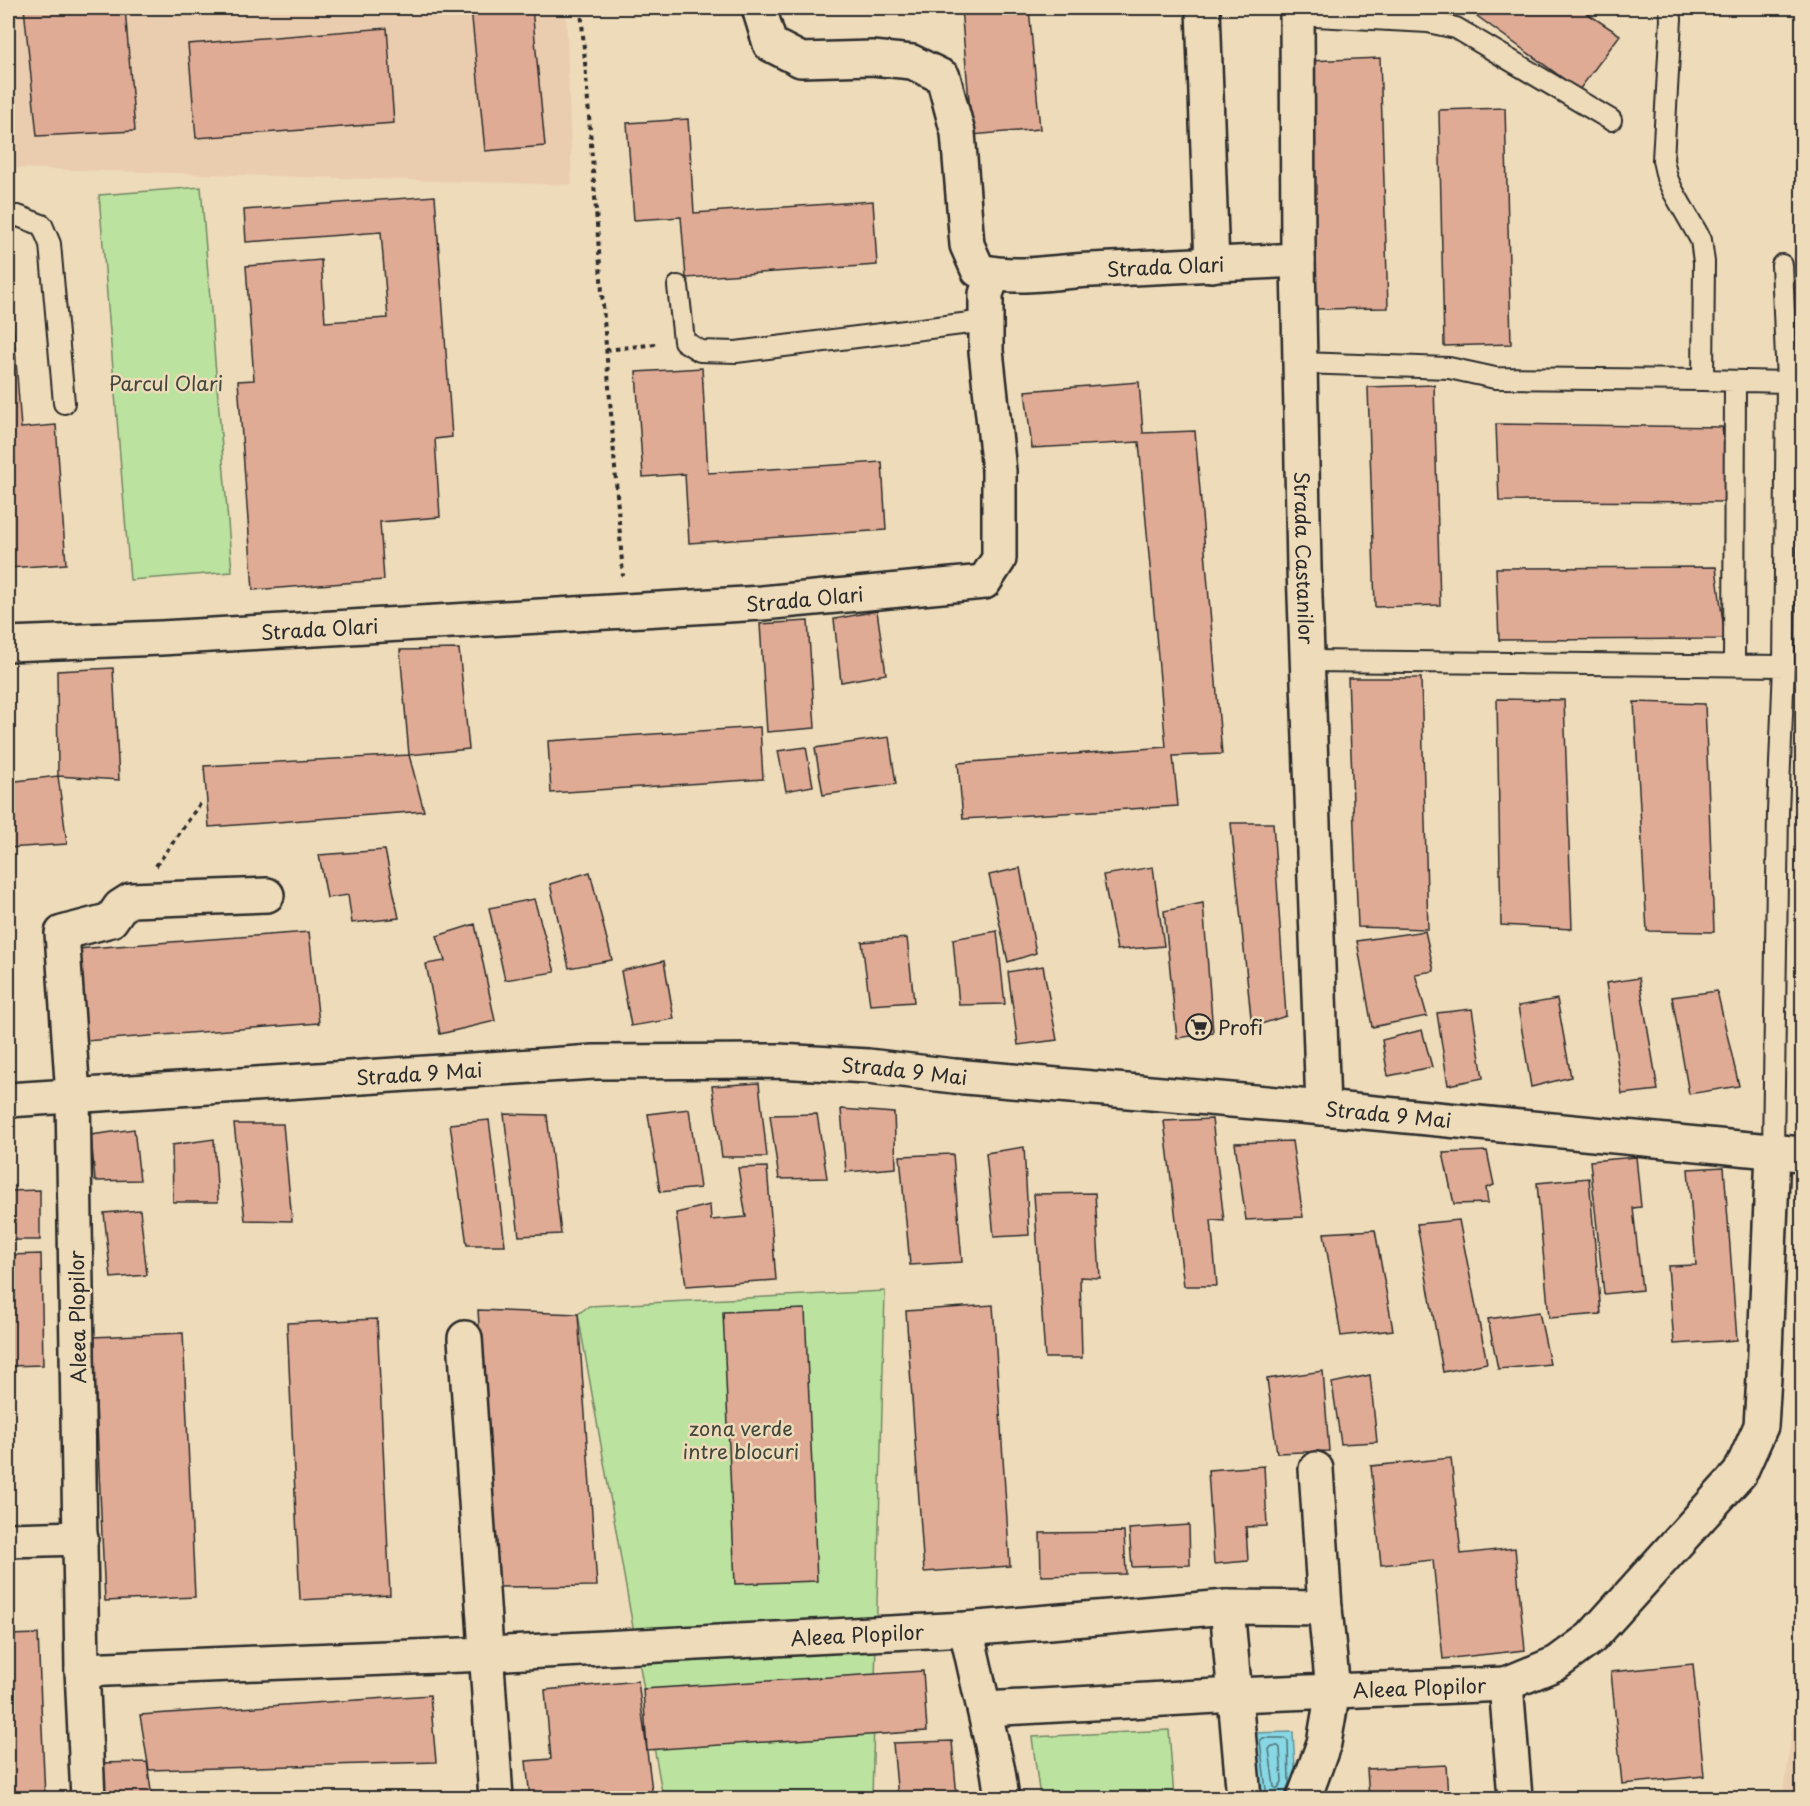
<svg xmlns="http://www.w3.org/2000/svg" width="1810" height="1806" font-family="'Playpen Sans',sans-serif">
<rect width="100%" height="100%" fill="#eedbb9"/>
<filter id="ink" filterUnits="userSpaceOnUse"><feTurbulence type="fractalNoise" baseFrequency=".0167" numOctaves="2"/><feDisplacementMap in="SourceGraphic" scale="12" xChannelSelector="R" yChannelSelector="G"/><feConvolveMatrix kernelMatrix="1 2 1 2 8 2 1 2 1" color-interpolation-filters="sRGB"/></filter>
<g filter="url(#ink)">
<path fill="#eacdae" d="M8,8H566L572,185L8,168Z
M1802,1656V1798H1783Z"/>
<path fill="#bbe39f" stroke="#738765" stroke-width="1.5" d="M201,187L232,572L130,580L99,195Z
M885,1291L872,1798H663L578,1314L589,1306Z
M1169,1730L1174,1798H1040L1032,1737Z"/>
<path fill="#87d7e4" stroke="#62929a" stroke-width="1.5" d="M1293,1732L1296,1785L1289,1798H1262L1253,1733Z"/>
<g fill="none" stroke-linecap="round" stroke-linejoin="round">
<path stroke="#507075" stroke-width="1.5" d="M1272,1746H1278L1280,1748L1282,1782L1277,1789L1274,1787L1269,1749Z
M1267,1798L1260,1741L1263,1738H1284L1288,1741L1289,1783L1284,1798"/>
</g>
<path fill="#e0ab95" stroke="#2b2b2b" stroke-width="1.5" d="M24,8H125L135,131L37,136Z
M471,8H532L545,146L485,151Z
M961,8H1029L1040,129L972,135Z
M1466,8H1579L1620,35L1579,90Z
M387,28L394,123L196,138L188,44Z
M1380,58L1388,308L1316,309L1308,61Z
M1505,108L1511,344L1444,346L1439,110Z
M688,119L694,213L873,201L877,265L686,278L681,217L634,220L627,123Z
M435,196L452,437L435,439L440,517L380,522L384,580L253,590L238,381L254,380L246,266L321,260L325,322L388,318L381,232L246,242L244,210Z
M8,280H10L21,428L56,425L66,564L8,568Z
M702,368L708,473L882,462L886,530L689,543L685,474L643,477L636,372Z
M1139,382L1143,433L1195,431L1222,754L1173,756L1178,806L963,819L958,763L1166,747L1139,442L1032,448L1025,391Z
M1434,385L1440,605L1375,607L1368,387Z
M1496,424L1722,427L1731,502L1499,501Z
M1716,567L1725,639L1499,640L1496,568Z
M877,611L886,674L841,682L834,619Z
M808,621L815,728L767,732L760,624Z
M459,649L469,749L409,755L400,650Z
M113,668L119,780L58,776L57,671Z
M1348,678H1421L1428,929L1358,927Z
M1497,699L1564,700L1572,929L1501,925Z
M1634,702L1705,704L1714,932L1647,931Z
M760,727L763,779L551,793L548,741Z
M889,737L896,784L823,795L815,748Z
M806,747L813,786L786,791L778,751Z
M409,755L424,811L209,827L204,766Z
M58,776L67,844L8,848V782Z
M1231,823H1273L1286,1016L1252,1027Z
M385,850L399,918L352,923L348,895L327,898L319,855Z
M1153,867L1164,946L1117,950L1103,875Z
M1020,868L1036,953L1008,962L989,875Z
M590,872L612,960L569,968L550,884Z
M534,899L555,972L505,980L489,908Z
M1203,903L1213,1033L1177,1038L1164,911Z
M475,924L495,1021L440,1034L426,964L445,961L437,936Z
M997,931L1005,1004L959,1005L953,939Z
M1425,931L1434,971L1415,974L1427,1016L1372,1027L1357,941Z
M309,932L319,1023L85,1041L76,949Z
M907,938L914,1002L870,1005L862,942Z
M664,961L674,1019L631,1026L621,971Z
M1043,966L1057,1040L1018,1045L1008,972Z
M1639,978L1658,1090L1622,1094L1606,983Z
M1717,991L1739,1086L1689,1094L1672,997Z
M1557,999L1571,1077L1531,1087L1518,1006Z
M1472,1009L1483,1078L1448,1085L1437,1013Z
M1422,1030L1432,1067L1388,1076L1382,1040Z
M759,1083L767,1157H722L712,1086Z
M689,1109L700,1188L660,1192L648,1114Z
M841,1109L894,1113L896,1168L846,1172Z
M504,1114L547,1115L561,1234L519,1236Z
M817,1114L827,1178L779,1179L770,1115Z
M1212,1119L1224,1221L1211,1220L1217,1286H1184L1164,1121Z
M489,1120L505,1245H467L450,1124Z
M234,1124H283L292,1221L245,1220Z
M134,1129L140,1180L95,1181L91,1135Z
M214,1139L218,1202H173L172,1145Z
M1292,1141L1303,1217L1246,1220L1235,1143Z
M1024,1147L1029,1235L994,1237L986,1153Z
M1487,1151L1494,1185L1486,1188L1488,1203L1454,1204L1443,1153Z
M953,1154L962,1262L910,1265L900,1156Z
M1636,1157L1641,1207L1633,1208L1642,1290L1604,1294L1590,1161Z
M767,1167L776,1280L686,1286L676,1213L710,1205L711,1220L746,1217L738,1168Z
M1724,1167L1737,1340L1674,1344L1668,1266L1696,1265L1688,1169Z
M1589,1178L1601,1314L1549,1318L1537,1183Z
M40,1190V1240H8V1191Z
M1095,1193L1100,1278L1080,1277L1082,1358H1045L1034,1194Z
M140,1210L147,1275L111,1278L104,1213Z
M1459,1220L1487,1363L1443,1372L1417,1224Z
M1375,1230L1393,1330L1341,1336L1324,1233Z
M41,1254L43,1365L8,1366V1255Z
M993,1305L1010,1566L924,1572L906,1311Z
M805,1309L817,1581L735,1584L723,1312Z
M478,1310L578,1314L597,1586L496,1587Z
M1539,1312L1550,1364L1498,1369L1488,1319Z
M377,1319L390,1595L300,1600L287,1323Z
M183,1333L195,1597L105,1601L93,1337Z
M1323,1371L1329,1451L1277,1453L1267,1379Z
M1370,1375L1377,1442L1341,1444L1332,1383Z
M1451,1458L1461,1554L1515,1548L1525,1650L1443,1659L1433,1560L1381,1565L1371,1466Z
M1264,1466L1267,1526L1246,1527L1248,1561L1214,1564L1208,1470Z
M1189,1525L1190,1565L1132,1567L1129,1529Z
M1124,1532L1126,1574L1041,1576L1040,1533Z
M38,1634L45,1798H8V1635Z
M1693,1664L1704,1776L1622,1784L1611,1672Z
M923,1671L927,1731L647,1750L643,1689Z
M638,1681L653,1798H530L526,1761L551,1759L545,1690Z
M430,1695L436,1762L149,1770L140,1715Z
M952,1741L957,1798H898L893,1743Z
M147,1762L152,1798H100L98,1763Z
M1446,1765L1448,1798H1369L1367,1769Z"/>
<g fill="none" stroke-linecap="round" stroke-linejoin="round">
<g stroke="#2b2b2b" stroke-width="24">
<path id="service" d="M1670,8L1671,19L1663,160L1667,178L1673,191L1701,240L1704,262L1703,380L1787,382L1784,666L1778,812L1773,1151
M1297,15L1428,22L1456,28L1611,120
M8,217L18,216L42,225L50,244L64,403
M1782,265L1787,382
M678,286L684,341L700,351L736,352L986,321
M1300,363L1449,368L1495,378L1703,380
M1308,661L1784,666
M1734,665L1735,381"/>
</g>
<g stroke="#2b2b2b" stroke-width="38">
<g id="minor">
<path id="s1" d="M759,8L770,44L801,60L872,58L912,62L943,77L958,133L967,245L978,270C1014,281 1055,271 1092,270C1161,266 1229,264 1298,260"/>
<path d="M1203,8L1212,265"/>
<path id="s2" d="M1297,8L1298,260L1304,568L1323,1108"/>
<path id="s3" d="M8,644L161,638L762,603L984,582L999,559V471L986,351V294L993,274"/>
<path d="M465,1338L496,1798"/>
<path d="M8,1540L81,1538"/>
<path d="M1227,1607L1325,1608L1316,1469"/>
<path d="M966,1629L998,1771L1002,1798"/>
<path id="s4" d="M82,1670L487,1654L966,1629L1227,1607L1244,1798"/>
<path id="s5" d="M985,1709L1235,1695L1506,1684"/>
<path d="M88,1798L82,1670L73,1096L62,933L111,920L120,907L131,900L267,895"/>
<path d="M1304,1798L1324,1743L1333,1691L1325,1608"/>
<path d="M1515,1798L1506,1684L1557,1663L1591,1638L1740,1473L1761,1426L1764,1377L1773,1151"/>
</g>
</g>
<g stroke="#2b2b2b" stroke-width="38">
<g id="secondary">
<path id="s6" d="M8,1100L594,1062L778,1061L868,1066L954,1076L1323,1108L1801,1154"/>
</g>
</g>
<path stroke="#2b2b2b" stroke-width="4" stroke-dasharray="4.5 4.5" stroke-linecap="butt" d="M581,8L623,576
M606,350L656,344
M156,866L200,804"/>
<use href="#service" stroke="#eedbb9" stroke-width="20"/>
<use href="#minor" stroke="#eedbb9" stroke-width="33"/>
<use href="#secondary" stroke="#eedbb9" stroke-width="33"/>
</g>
</g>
<defs>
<g id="supermarket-ring" transform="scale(1.35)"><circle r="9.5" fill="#eedbb9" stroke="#2b2b2b" stroke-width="1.5"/><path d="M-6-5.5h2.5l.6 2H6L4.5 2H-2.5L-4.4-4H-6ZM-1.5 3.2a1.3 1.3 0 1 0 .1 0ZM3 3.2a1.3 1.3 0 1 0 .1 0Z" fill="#2b2b2b"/></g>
</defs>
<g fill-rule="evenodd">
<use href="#supermarket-ring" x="1199" y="1027"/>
</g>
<g text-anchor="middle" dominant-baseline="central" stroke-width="5" stroke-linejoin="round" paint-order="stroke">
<g font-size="20" fill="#2b2b2b" stroke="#eedbb9">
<text stroke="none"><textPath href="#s1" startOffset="604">Strada Olari</textPath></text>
<text stroke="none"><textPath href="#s2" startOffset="550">Strada Castanilor</textPath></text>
<text stroke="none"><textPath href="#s3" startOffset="798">Strada Olari</textPath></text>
<text stroke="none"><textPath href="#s3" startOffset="312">Strada Olari</textPath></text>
<text stroke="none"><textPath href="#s6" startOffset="898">Strada 9 Mai</textPath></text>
<text stroke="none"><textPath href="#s6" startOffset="412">Strada 9 Mai</textPath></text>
<text stroke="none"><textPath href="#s6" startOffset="1384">Strada 9 Mai</textPath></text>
<text transform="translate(77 1317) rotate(-91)">Aleea Plopilor</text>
<text stroke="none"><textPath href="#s4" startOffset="776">Aleea Plopilor</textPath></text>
<text stroke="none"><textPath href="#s5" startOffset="435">Aleea Plopilor</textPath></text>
</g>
<g font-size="20" fill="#41473c" stroke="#eedbb9">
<text x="166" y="383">Parcul Olari</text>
<text x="741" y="1428">zona verde<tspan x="741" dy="23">intre blocuri</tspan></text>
</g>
<g font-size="20" fill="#2b2b2b" stroke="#eedbb9" text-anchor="start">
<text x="1218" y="1027">Profi</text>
</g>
</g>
<rect width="1810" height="1806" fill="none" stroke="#eedbb9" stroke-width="30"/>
<rect x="15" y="15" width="1780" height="1776" fill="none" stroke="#2b2b2b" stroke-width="2" filter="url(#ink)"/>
</svg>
